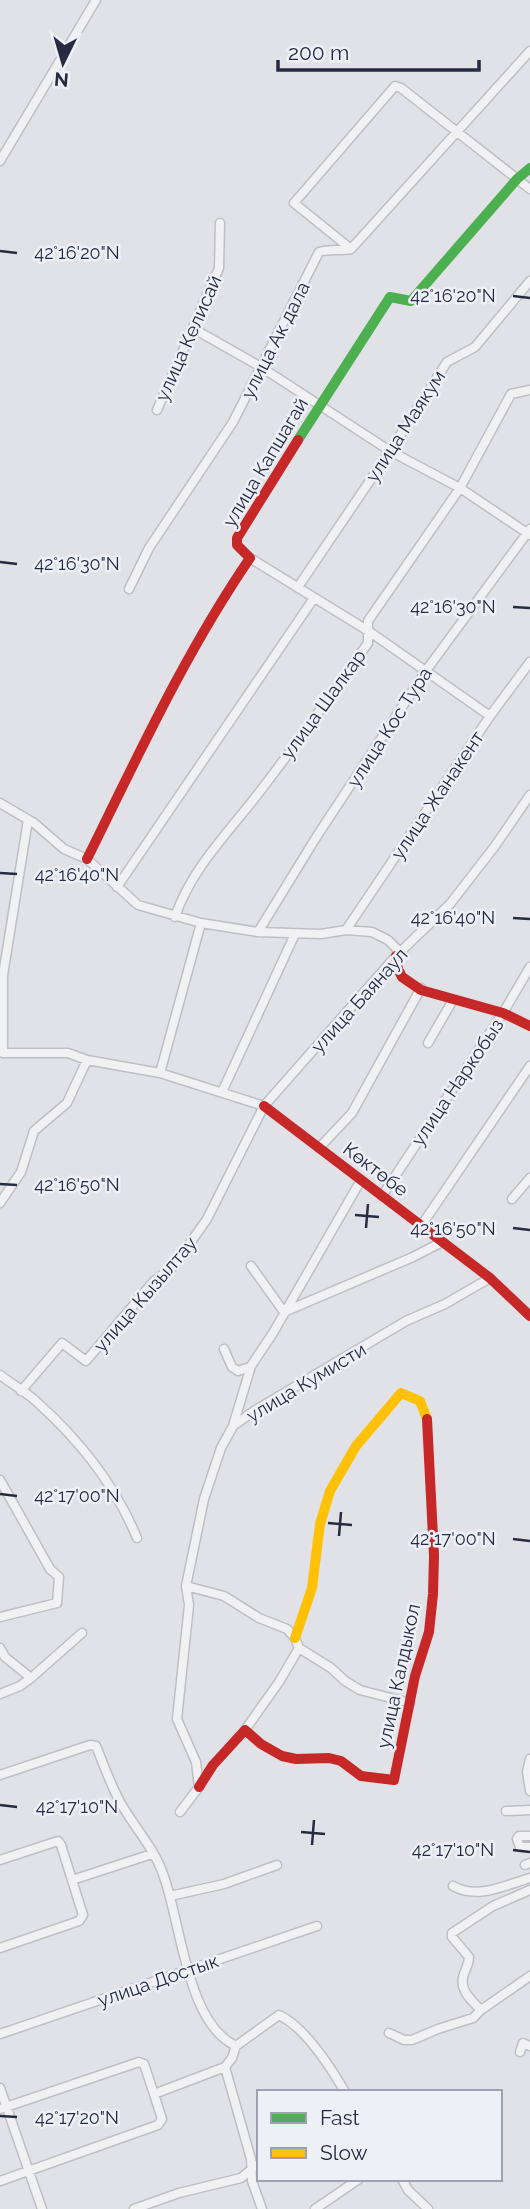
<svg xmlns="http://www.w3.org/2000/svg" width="530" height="2209" font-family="Raleway,sans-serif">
<rect width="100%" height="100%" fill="#e1e2e7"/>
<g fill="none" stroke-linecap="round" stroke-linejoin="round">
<g stroke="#bebfc5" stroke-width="11">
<path id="street" d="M0,161L96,0
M351,249L294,203L395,86L401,88L530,189
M194,329L261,367L390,451L460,488L530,535
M157,410L219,268L220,223
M250,558L370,632L490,716
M298,587L390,451L447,362L475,347L530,281
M129,589L149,548L233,422L319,252C330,249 340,251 351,249L530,51
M0,803L34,823L64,849L87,859L138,905L201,923L258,932L321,934L346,930L372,932L388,940L400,952
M28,820L3,975V1053H68L87,1060L160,1073
M117,887L314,598
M175,917C192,867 230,831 261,790C298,742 333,692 368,643V621L460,488L511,394L530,390
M201,923L160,1073L264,1106
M346,930L490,716L530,662
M258,932L317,836L425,672L530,529
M428,1043L453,1000
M222,1092L295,934
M319,1148L352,1113L421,988
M382,1196L503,1013L530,967
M512,1199L530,1178
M0,1203L21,1172L34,1131L67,1103L87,1060
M421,1226L530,1066
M251,1266L284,1312L413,1257L442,1242
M224,1349L232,1367L238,1371L250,1367
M0,1375C13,1385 28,1393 39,1404C80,1441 116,1487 137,1538
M21,1391L62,1343L86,1361L154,1281L174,1266L207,1219L264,1106L396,956L450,904L495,846L530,795
M233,1426L251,1366L273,1333L361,1180
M0,1480L50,1569L59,1577L57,1603L0,1617
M186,1586L224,1596L259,1618L287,1629L295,1638L299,1648L279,1682L245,1730
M0,1648L5,1657L31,1678L20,1686L0,1694
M299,1648L331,1668L345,1681L360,1690L410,1703
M31,1678L82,1633
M530,1759L527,1772L530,1791
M0,1775L90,1745L96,1746C103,1763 109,1780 117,1796C130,1823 153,1845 163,1874C181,1921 186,2023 236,2046
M506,1811L530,1810
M180,1812L199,1787L196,1762L177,1719L189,1605L186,1586L204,1499L221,1448L233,1426L254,1411L406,1321L445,1304L490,1278
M530,1836H519L517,1839L520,1847H530
M0,1860L58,1841L61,1845L83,1915L79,1921L0,1948
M525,1865L530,1863
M72,1880L152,1854
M453,1886C478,1900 505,1885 530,1878
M170,1896L224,1884L277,1865
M481,2010C471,2000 458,1989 464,1974C466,1967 469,1965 469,1957L452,1937V1933L493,1906L530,1890
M389,2033L404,2040H412L438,2029L473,2018L481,2010L530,1976
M0,2034L317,1926
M520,2052L523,2043L530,2046
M225,2067L232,2058L236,2046L279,2015C305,2027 331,2068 345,2092
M225,2067L251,2159L252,2181L262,2209
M0,2088L42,2209
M0,2109L139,2062L144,2064L154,2094
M402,2179L408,2190L428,2209
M0,2181L158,2125L162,2119L154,2094L225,2067
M134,2209L179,2193L241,2178L259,2163
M315,2209L359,2179"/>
</g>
<use href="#street" stroke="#f1f1f3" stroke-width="8"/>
<path stroke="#4caf50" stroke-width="10" d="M298,440L390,297L411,301L517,179L530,168"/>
<path stroke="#ffc107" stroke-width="10" d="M295,1638L312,1588L320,1524L330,1491L356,1446L401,1393L420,1401L427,1419"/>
<path stroke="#c62828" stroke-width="10" d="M87,859C138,756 185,653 250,558L237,545V538L298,440
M396,956L398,969L402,977L421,990L503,1013L530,1026
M264,1106L490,1278L530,1316
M199,1787L213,1765L245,1730L261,1744L282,1756L296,1759L329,1758L341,1761L361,1776L394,1780L415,1676L429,1632L433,1594L434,1556L427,1419"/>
</g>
<path fill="none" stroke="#262b42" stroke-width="2.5" d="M0,251L17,253M513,296L530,298M0,562L17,564M513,607L530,608M0,873L17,874M513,918L530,919M0,1184L17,1185M355,1215L379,1217M366,1228L368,1204M513,1228L530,1230M0,1494L17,1496M328,1523L352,1525M339,1536L341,1512M513,1539L530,1541M0,1805L17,1807M301,1832L325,1834M312,1845L314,1820M513,1850L530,1852M0,2116L17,2117"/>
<g text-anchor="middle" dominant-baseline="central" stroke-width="5" stroke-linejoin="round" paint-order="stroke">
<g font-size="19" fill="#262b42" stroke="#eef0f7">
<text transform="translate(188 338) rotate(-66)">улица Келисай</text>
<text transform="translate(275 340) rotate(-63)">улица Ак дала</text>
<text transform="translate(405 426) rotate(-57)">улица Маякум</text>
<text transform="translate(265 462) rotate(-59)">улица Капшагай</text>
<text transform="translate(323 704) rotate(-54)">улица Шалкар</text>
<text transform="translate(389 727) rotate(-57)">улица Кос Тура</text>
<text transform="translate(437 795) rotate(-56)">улица Жанакент</text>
<text transform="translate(359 1000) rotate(-48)">улица Баянаул</text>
<text transform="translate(457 1082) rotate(-56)">улица Наркобыз</text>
<text transform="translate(376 1169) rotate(37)">Көктөбе</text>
<text transform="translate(145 1294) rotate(-49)">улица Кызылтау</text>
<text transform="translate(306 1382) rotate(-31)">улица Кумисти</text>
<text transform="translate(398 1676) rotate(-78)">улица Калдыкол</text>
<text transform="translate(158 1980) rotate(-19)">улица Достык</text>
</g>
</g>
<g font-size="18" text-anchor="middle" fill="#262b42" stroke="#eef0f7" stroke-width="5" stroke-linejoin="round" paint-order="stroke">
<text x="77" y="259">42°16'20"N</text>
<text x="453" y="302">42°16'20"N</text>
<text x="77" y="570">42°16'30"N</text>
<text x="453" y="613">42°16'30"N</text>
<text x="77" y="881">42°16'40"N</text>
<text x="453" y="924">42°16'40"N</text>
<text x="77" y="1191">42°16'50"N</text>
<text x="453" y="1235">42°16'50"N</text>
<text x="77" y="1502">42°17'00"N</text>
<text x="453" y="1545">42°17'00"N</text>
<text x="77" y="1813">42°17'10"N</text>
<text x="453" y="1856">42°17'10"N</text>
<text x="77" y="2124">42°17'20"N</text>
</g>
<rect x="257" y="2090" width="245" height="91" fill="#eef0f7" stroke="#9ea1af" stroke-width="2"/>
<rect x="271" y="2113" width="35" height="10" fill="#4caf50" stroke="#9ea1af" stroke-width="2"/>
<text x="320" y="2125" font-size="21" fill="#262b42">Fast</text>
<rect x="271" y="2148" width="35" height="10" fill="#ffc107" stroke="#9ea1af" stroke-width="2"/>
<text x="320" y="2160" font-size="21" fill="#262b42">Slow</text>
<g transform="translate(63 63) rotate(185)" stroke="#eef0f7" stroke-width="5" paint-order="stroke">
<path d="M0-5L12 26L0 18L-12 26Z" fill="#262b42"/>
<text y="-10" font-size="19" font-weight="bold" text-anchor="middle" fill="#262b42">N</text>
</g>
<path d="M278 60v10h201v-10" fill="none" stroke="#262b42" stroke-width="3.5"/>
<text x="288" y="60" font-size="21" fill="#262b42" stroke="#eef0f7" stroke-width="5" paint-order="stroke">200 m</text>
</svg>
